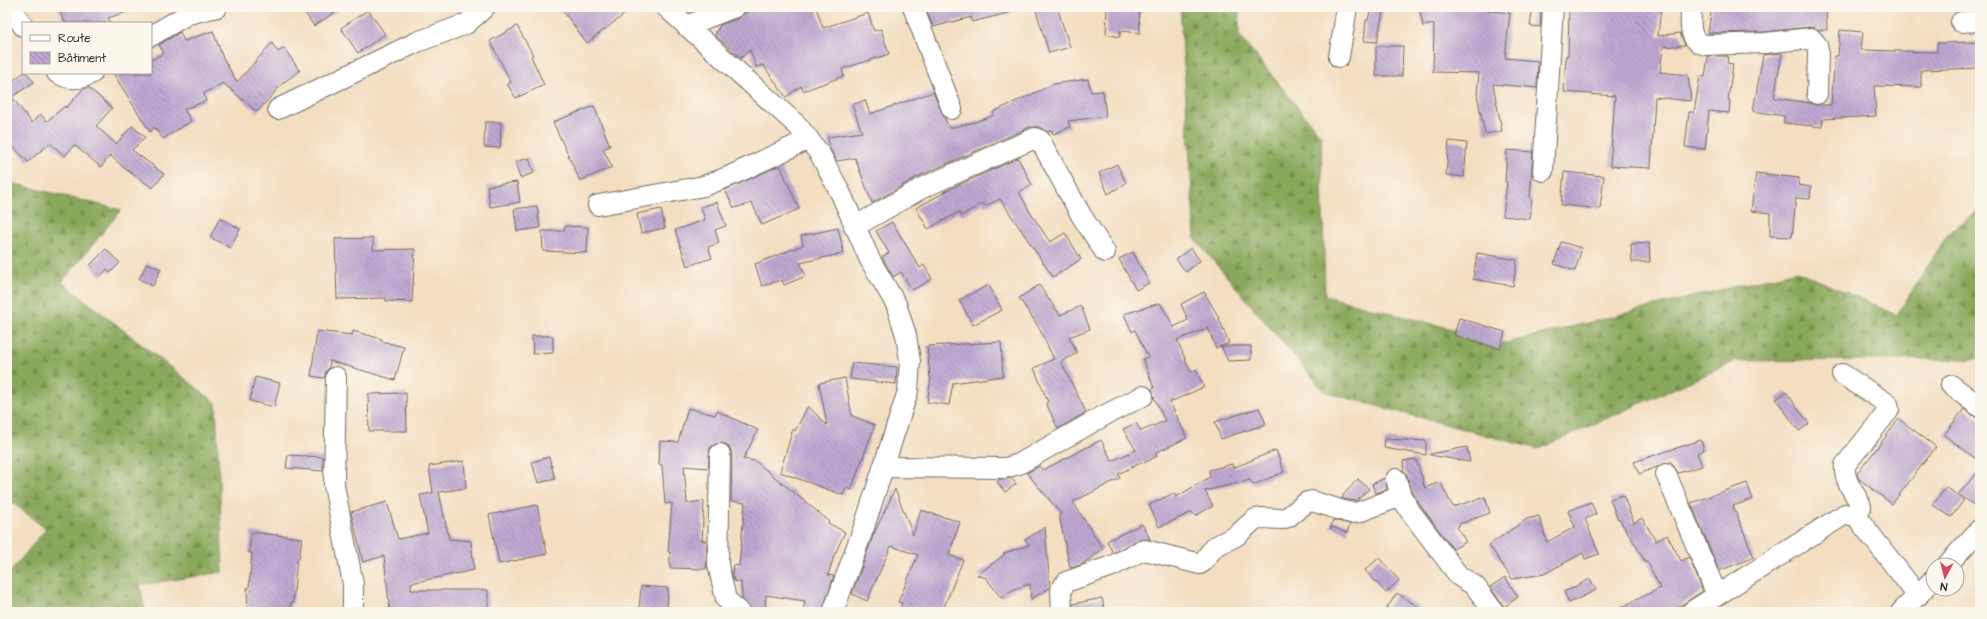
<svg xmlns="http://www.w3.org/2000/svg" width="1987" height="619" font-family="'Architects Daughter',sans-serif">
<defs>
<pattern id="forest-firs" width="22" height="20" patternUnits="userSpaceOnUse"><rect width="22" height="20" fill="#8aa85b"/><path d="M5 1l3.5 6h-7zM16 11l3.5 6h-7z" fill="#71894b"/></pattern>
<pattern id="building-back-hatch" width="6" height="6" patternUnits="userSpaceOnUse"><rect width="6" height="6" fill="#bea8d1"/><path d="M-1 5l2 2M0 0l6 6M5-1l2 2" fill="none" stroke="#9b89aa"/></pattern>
</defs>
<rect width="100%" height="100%" fill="#fbf7ec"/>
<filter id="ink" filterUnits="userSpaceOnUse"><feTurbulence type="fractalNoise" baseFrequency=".025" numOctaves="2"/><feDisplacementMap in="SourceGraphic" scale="8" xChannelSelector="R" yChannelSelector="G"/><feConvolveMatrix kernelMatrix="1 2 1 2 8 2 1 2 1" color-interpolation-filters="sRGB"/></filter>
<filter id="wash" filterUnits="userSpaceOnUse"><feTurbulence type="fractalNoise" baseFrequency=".012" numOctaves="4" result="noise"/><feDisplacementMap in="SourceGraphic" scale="16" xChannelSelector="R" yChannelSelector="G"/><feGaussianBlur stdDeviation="0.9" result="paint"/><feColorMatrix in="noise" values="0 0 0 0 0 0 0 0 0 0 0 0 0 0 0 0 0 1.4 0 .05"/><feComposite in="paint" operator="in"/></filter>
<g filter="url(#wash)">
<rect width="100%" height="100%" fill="#f3dec1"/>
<path fill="url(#forest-firs)" stroke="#5a6a43" d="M1180,7H1239V35L1321,136L1325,296L1506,343L1797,271L1897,315L1948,234L1980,209V359L1736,361L1538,449L1325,392L1195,239Z
M7,180L11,183L121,210L62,282L216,403L223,572L140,585L145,612H7V576L46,529L7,498Z"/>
<g id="blocks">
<path fill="url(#building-back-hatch)" d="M58,7H132V10L108,18L111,23H65Z
M301,7H343L314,26Z
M560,7H634L587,43Z
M763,7H816L823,28L868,13L874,31L881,29L889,54L842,69L844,76L803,91L801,86L786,97L763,65L756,67L750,50L741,58L715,35L720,25L739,18L745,13Z
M925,7H1012V12L972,22L971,17L933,27Z
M1035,7H1057L1070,47L1049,53Z
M1107,7L1139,9L1140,33L1120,31V37L1106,34Z
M1371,7H1384L1377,42L1364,41L1366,20H1368Z
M1419,7H1475V9L1510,13L1505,58L1538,61L1537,88L1493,84L1502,131L1485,134L1477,95L1479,73L1433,72L1434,24L1423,26Z
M1533,7H1541L1540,27L1530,26Z
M1569,7H1661L1658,36L1680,33L1685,45L1663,47L1660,72L1688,75L1691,101L1655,97L1651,168L1610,166L1615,96L1564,92L1566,55L1568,56Z
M1712,7H1826L1827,30H1820L1810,27L1764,32L1708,33Z
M368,10L385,34L358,53L341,28Z
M517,26L533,55L531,56L544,85L516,98L507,84L511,82L490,41Z
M1840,30L1863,32L1861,50L1937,52V43L1980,42V68L1921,70V87L1874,86L1876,116L1823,119L1822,127L1784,123V116L1753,111L1763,55L1782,53L1774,98L1810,103L1816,105H1831L1835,56H1838Z
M213,31L223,58L237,82L272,43L278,52L284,48L300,71L284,82L257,112L223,83L204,93L206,101L184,109L191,121L163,139L154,127L150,132L113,73H151V60L164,53L159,45L180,32L184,41Z
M1376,46H1403L1402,76H1376Z
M1708,56H1728L1727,63L1733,64L1728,100H1730L1729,113L1709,111L1705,149L1685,147L1689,112H1694L1700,76L1705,77Z
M23,73H27L34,82L12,97L32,123L40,114L47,121L65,106L66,108L83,89L88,87L112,108L96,126L116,144L132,126L145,137L132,150L164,174L153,188L124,168L110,155L101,167L74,145L65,156L50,143L28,162L7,140V85Z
M1088,79L1091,92L1103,91L1106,116L1068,121L1070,127L1053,134L1052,130L1047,132L1039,127H1030L917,177L872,203L855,158L837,161L829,147L828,137L862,132L852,105L865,100L870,114L933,92L949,128L975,122L994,115L993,112L1054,84Z
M594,106L610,146L603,149L612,167L580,181L553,122Z
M485,122H501L500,148L484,147Z
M1449,141L1467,143L1464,177L1446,175Z
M1507,150L1533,152L1530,198L1532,199L1530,219L1503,216L1507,182H1505Z
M529,158L534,173L520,178L515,162Z
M1018,158L1032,185L1019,192L1030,212L1050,242L1065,233L1081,259L1053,277L1000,199L985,206L983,203L961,216L959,212L928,229L916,208L947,191L943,192Z
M1117,164L1126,183L1108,194L1099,173Z
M780,165L799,209L762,225L752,203L734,208L725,190Z
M1564,172L1604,176L1600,209L1561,205Z
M1756,173L1799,178L1798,185L1811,187L1810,199L1796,198L1792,237L1770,236V213L1751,211Z
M517,182L520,202L490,207L487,186Z
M717,202L726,226L715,230L719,243L708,247L712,258L687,266L675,230L705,220L701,207Z
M537,206L540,228L517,231L514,209Z
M661,209L665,228L641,233L637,214Z
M220,218L240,229L230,248L210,237Z
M892,222L920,268L924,265L932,279L912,290L901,272L893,277L882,257L889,253L876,231Z
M565,226L588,227L587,253L543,251L542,231H564Z
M838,228L844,253L800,263L806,276L784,285L782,280L762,286L755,264L803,245L801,236Z
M373,238V250L415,249L412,302L386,301V298L337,299L335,239Z
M1561,242L1582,248L1575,271L1554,264Z
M1649,243L1650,262H1632L1631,244Z
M1191,248L1200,261L1186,272L1176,259Z
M106,249L120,263L110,273L107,269L101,276L90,265Z
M1133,252L1149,283L1136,290L1119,259Z
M1477,253L1517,260L1513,286L1473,279Z
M147,263L161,269L153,286L139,279Z
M989,285L1002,310L973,325L959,300Z
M1039,285L1060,315L1081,306L1090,329L1069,337L1077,353L1061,362L1086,412L1058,429L1046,403L1048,402L1034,368L1054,359L1038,326L1019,298Z
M1204,292L1218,316L1229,343L1216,348L1208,328L1177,340L1191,372L1196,370L1204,387L1170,402L1187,438L1155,453L1157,456L1144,463L1143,462L1118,474L1120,478L1073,502L1103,549L1081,565L1070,568L1059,515L1061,514L1027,473L1039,466L1043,470L1101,440L1112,461L1136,450L1123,429L1136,423L1141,431L1165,421L1154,397L1152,389L1154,388L1143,359L1148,357L1135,330L1132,332L1124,314L1160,303L1174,327L1188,320L1181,304Z
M1459,318L1505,332L1500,349L1454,335Z
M317,331L352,335L353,331L382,339L381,341L404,347L395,380L330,361L329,368L326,371L324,378L311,376Z
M532,336H553V353L533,354Z
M1001,342L1003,376L953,383L949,405L927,402L931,378H930L927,346Z
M1221,346H1251V360L1228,361Z
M852,363L897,367L896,384L850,379Z
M255,377L280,383L274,407L250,401Z
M845,378L852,416L875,425L851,490L846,488L843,495L780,472L793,429L795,431L808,406L827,425L819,383Z
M1786,392L1809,424L1799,431L1776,399Z
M406,393L407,431H369L368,394Z
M688,408L715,415L717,411L758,430L743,459L755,461L829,521L828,523L845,532L834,556L828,575L834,576L822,612H803L805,601L766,595L765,612H750L747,604L742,599L741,582L734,581L732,574L733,565L739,566L745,503L731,501L732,454L730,448L726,444H715L710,448L708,468L684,466L687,503L704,501L702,540L707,541L706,569L670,568V552H668L672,503L665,504L662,465H659L660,441L678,442Z
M1259,408L1266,424L1221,439L1215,422Z
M1964,409L1980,420V462L1944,435Z
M1899,419L1936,447L1892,504L1859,479L1857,474Z
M1385,439L1426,441V455L1384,448Z
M1701,440L1704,450L1697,453L1702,466L1678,473L1671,462L1667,463L1639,474L1634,462Z
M1467,447L1470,462L1430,455V454Z
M1276,450L1284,472L1253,485L1250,480L1205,491L1213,506L1195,516L1192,512L1159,527L1149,505L1174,493L1176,497L1210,477L1209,470L1232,464L1233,468Z
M288,455L323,457V471L286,468Z
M549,457L555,479L538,483L532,462Z
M1416,459L1425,488L1440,482L1453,507L1485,497L1490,513L1459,524V526L1457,527L1466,542L1453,549L1420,505L1412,491L1407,475L1403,470L1404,469L1403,461Z
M464,461L466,488L439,492L449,539L471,541L474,570L411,583V590H488V612H390L384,556L363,562L351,512L387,502L398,539L428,533L420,495L433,493L429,466Z
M1980,469V500L1975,506L1959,494Z
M1011,478L1016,484L1005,492L997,482L1000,479Z
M1385,478L1387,489L1376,493L1372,484Z
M1358,479L1369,489L1356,501L1342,499L1344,494Z
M1747,483L1753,499L1733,506L1754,557L1719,571L1691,503Z
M1946,487L1964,500L1951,517L1933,505Z
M895,489L913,535L921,510L960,522L949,555L963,560L942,612H898L902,603L898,602L918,555L891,546L867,601L852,594L873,536Z
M1623,495L1634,523L1642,518L1656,541L1667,535L1681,561L1689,557L1703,591L1683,604L1667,612H1612L1660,588L1647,561L1645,562L1635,544L1619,519L1618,520L1610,499Z
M1591,502L1596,514L1585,519L1599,554L1585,559L1583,553L1544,574L1512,579L1489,545L1527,519L1539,516L1547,542L1575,527L1568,511Z
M537,505L547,554L499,564L489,515Z
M1333,520L1350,524L1347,533L1333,527L1330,529Z
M1142,524L1150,539L1138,540L1113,553L1107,541Z
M1045,527L1050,588L1031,599L1030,584L1014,589L1001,598L986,578L977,575L1004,555V553L1029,545L1025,540Z
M251,532L302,538L299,559H297L293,603H291V612H248L247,588H249L252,553H249Z
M1379,558L1399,580L1386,593L1365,570Z
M1505,577L1518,597L1504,607L1490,587Z
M1590,579L1596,590L1569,603L1564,592Z
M641,586L668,588L667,612H639Z
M1397,593L1426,612H1384Z
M1102,598L1105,612H1073V604Z"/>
</g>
</g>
<g filter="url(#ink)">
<use href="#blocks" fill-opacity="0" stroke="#716a60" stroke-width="1"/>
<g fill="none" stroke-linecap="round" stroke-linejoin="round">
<g stroke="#716a60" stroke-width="22">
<path id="minor" d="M11,7L23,26
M666,7L798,126L820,154L841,194L870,260L896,304L906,335L910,361L908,391L864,527L833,612
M913,7L952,109
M1691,7C1691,23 1687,41 1706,45L1765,43L1811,38L1817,45L1818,50L1817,94
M1961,22L1980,21
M686,26L735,7
M151,36L188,14L217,7
M1339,57L1347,7
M57,73C68,80 81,80 92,73
M278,109L417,42L466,24L485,7
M1543,171L1553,7
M598,205L704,186L730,176L809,139
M854,227L922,188L1035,138L1040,140L1081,215L1105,252
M1842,374L1888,404L1889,410L1845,465C1843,479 1853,491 1860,503L1861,507L1856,516
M336,377L334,485L353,584V612
M1951,385L1980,407
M720,454L718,565L726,599L739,612
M883,467L1005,468L1019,464L1105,415L1143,396
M1666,474L1717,595
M1396,479L1401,496L1410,511L1459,576L1475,586L1494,612
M1947,565L1980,529
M1062,612L1061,590L1066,582L1112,566L1141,551L1145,550L1200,564L1203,562L1214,547L1236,536L1255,519L1261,518L1282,519L1288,517L1307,502L1312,501L1350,513L1359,512L1401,496
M1691,612L1845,514L1856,516L1918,596
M1901,612L1933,580"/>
</g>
<use href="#minor" stroke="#fff" stroke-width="20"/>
</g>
</g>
<rect width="1987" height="619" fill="none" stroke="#fbf7ec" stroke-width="24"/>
<rect x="22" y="22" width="130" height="52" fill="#fbf7ec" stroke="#a8a59f"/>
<rect x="30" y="35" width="20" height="6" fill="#ffffff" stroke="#a8a59f"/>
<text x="58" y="42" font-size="12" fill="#2b2b2b">Route</text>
<rect x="30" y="52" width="20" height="12" fill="url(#building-back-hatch)" stroke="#a8a59f"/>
<text x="58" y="62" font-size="12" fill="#2b2b2b">Bâtiment</text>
<g transform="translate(1945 577) rotate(187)"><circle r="19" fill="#fbf7ec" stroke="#a8a59f"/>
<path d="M0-3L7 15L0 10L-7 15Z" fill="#d1495b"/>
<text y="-6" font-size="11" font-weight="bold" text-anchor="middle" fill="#2b2b2b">N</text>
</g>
</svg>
